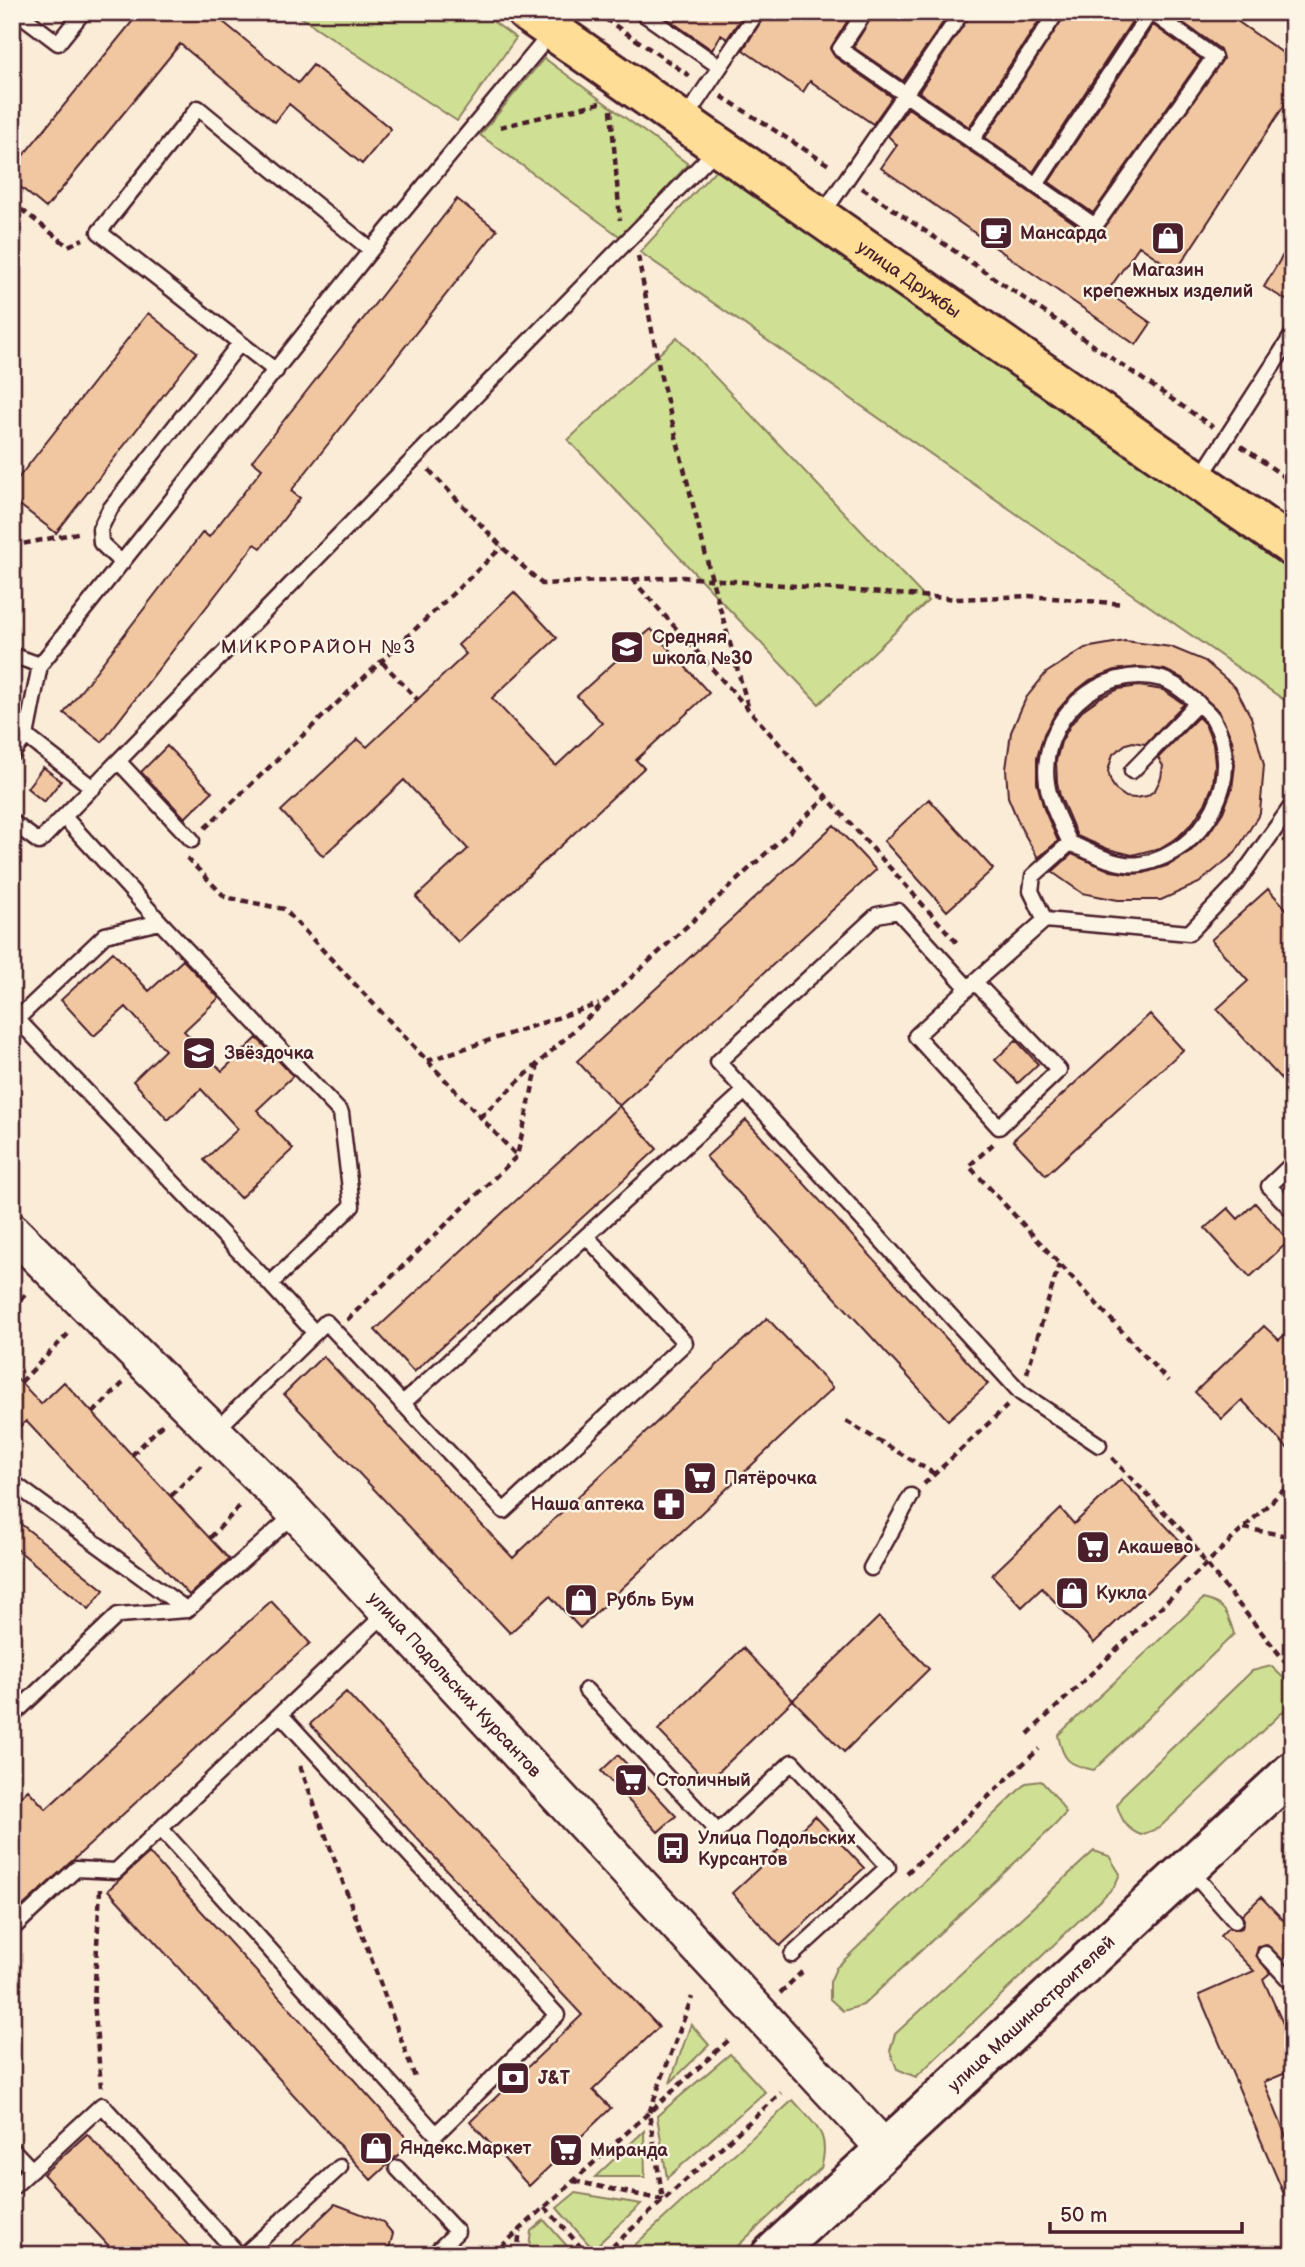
<svg xmlns="http://www.w3.org/2000/svg" width="1305" height="2267" font-family="'Balsamiq Sans',sans-serif">
<rect width="100%" height="100%" fill="#faecd7"/>
<filter id="ink" filterUnits="userSpaceOnUse"><feTurbulence type="fractalNoise" baseFrequency=".0143" numOctaves="2"/><feDisplacementMap in="SourceGraphic" scale="14" xChannelSelector="R" yChannelSelector="G"/><feConvolveMatrix kernelMatrix="1 2 1 2 8 2 1 2 1" color-interpolation-filters="sRGB"/></filter>
<g filter="url(#ink)">
<path fill="#cfe094" stroke="#8c8060" stroke-width="2" d="M293,12H480L516,38L457,121Z
M544,58L688,164L622,238L480,135Z
M718,167L1293,569V706L640,252Z
M677,337L928,601L819,704L568,440Z
M1203,1599C1225,1604 1228,1613 1234,1634L1094,1770C1069,1765 1063,1761 1058,1735Z
M1271,1666L1293,1687L1290,1705L1159,1828L1141,1835C1127,1830 1121,1819 1117,1805L1123,1795L1252,1671Z
M1041,1781L1057,1798L1066,1813L1054,1826L863,2005L843,2011L830,1999V1982L836,1968L1026,1783Z
M1094,1851L1109,1856L1120,1874L1114,1887L916,2077L897,2069L890,2051L895,2034Z
M691,2024L709,2045L670,2083Z
M730,2054L765,2092L667,2178L657,2116Z
M793,2100C815,2126 831,2132 821,2168L728,2255H624Z
M644,2131L645,2177H595Z
M575,2193L641,2204L593,2249L557,2208Z
M544,2220L575,2255H528L531,2231Z"/>
<path fill="#f1c7a1" stroke="#4a1f2b" stroke-width="2" d="M140,12H211L298,83L313,65L391,129L362,164L289,104L275,122L180,44L46,208L12,180V169Z
M658,12H745L727,39L721,35L712,50Z
M767,12H853L830,49L835,57L892,97L873,124L810,81L803,92L743,50Z
M875,12H950L903,81L853,47Z
M972,12H1045L969,127L919,92Z
M1067,12H1138L1033,172L985,138Z
M1168,12H1224L1293,60V92L1176,271L1139,246L1107,292L1151,323L1136,345L881,168L897,145L888,136L908,108L1090,234H1100L1223,59L1220,49Z
M1153,25L1201,59L1093,213L1049,182Z
M457,199L497,230L291,491L300,498L261,548L255,544L102,742L64,713L203,532L209,537L262,469L252,461Z
M1293,238V304L1264,287Z
M148,313L197,352L56,533L12,499V486Z
M514,592L557,638L492,698L556,766L602,723L577,696L651,629L709,693L636,760L644,768L458,942L416,897L468,849L404,780L323,856L281,811L358,739L367,747L466,654L458,645Z
M1125,641L1171,647L1205,661L1235,687L1251,717L1264,765L1260,813L1235,853L1199,883L1161,900H1118L1082,893L1052,872L1072,854L1111,871L1131,874L1144,873L1169,865L1189,853L1209,833L1223,812L1232,789L1235,765L1232,740L1219,711L1182,678L1165,670L1140,667L1115,670L1090,680L1072,694L1056,712L1044,734L1037,758V783L1044,809L1058,841L1038,858L1021,828L1008,797L1006,769L1011,732L1026,698L1046,673L1085,648Z
M1139,686L1163,690L1184,704L1145,744L1133,742L1126,744L1113,754L1108,771L1111,782L1116,790L1126,797L1135,798L1147,796L1155,790L1161,778L1163,766L1158,758L1198,717L1205,724L1213,744L1215,764L1213,785L1205,804L1193,822L1178,837L1160,848L1132,855L1108,849L1077,836L1060,796L1057,782L1056,761L1061,742L1071,724L1084,709L1101,697L1119,689Z
M167,746L212,792L185,818L141,772Z
M43,767L61,781L44,802L27,788Z
M929,799L993,869L947,911L884,841Z
M834,825L876,870L619,1106L577,1061Z
M1268,889L1293,916V1092L1217,1009L1248,981L1211,940Z
M113,952L149,991L183,960L219,998L184,1031L222,1071L257,1038L293,1076L257,1110L293,1149L240,1198L204,1160L238,1129L201,1089L168,1120L133,1081L165,1050L126,1007L94,1036L61,1000Z
M1150,1014L1183,1050L1046,1175L1013,1140Z
M1016,1040L1038,1064L1018,1083L995,1060Z
M619,1106L657,1149L414,1372L375,1330Z
M746,1120L988,1384L948,1420L706,1157Z
M1255,1203L1289,1241L1250,1277L1205,1228L1228,1208L1238,1219Z
M767,1318L833,1388L580,1628L550,1596L510,1633L284,1394L323,1356L513,1558Z
M1264,1326L1279,1340L1293,1327V1454L1242,1400L1222,1419L1195,1392Z
M12,1373L41,1404L64,1382L229,1559L189,1595L26,1421L12,1434Z
M1121,1479L1190,1551L1094,1643L1042,1588L1022,1607L992,1575L1061,1509L1074,1524Z
M12,1517L104,1590L89,1609L12,1545Z
M271,1601L310,1643L12,1916V1805L28,1790L46,1809Z
M879,1617L929,1669L844,1752L793,1700Z
M743,1648L793,1700L708,1782L658,1730Z
M346,1692L659,2027L593,2090L611,2108L529,2186L470,2122L582,2015L310,1724Z
M618,1755L676,1816L658,1832L601,1771Z
M815,1816L864,1868L780,1946L732,1893Z
M149,1853L411,2143L371,2180L108,1890Z
M1261,1897L1293,1930V1951L1283,1960L1267,1945L1258,1947L1256,1955L1270,1973L1263,1979L1293,2046V2070L1264,2082L1293,2153L1292,2213L1199,1995L1254,1971L1220,1936L1228,1928L1236,1930L1242,1928L1244,1920L1242,1915Z
M87,2134L197,2255H117L43,2174Z
M335,2204L383,2222L393,2234L387,2255H282Z"/>
<g fill="none" stroke-linecap="round" stroke-linejoin="round">
<g stroke="#4a1f2b" stroke-width="19">
<path id="service" d="M17,12L58,43L83,12
M641,12L720,67
M865,12L840,49L1095,226L1214,57L1151,12
M684,120L757,12
M972,140L1057,12
M1036,185L1150,12
M821,216L962,12
M276,371L99,232L198,108L371,250
M1199,480L1293,334
M122,563L101,543L100,529L110,509L240,343
M12,655L40,665
M26,736L40,665L371,250L552,32
M12,754L26,736L93,788
M119,762L192,840
M64,817L160,922
M12,822L39,842L719,147
M1070,843C1061,824 1050,804 1047,783C1038,721 1100,662 1162,679C1176,683 1187,695 1198,703
M1045,920L1031,891L1033,876L1070,843C1091,852 1117,868 1141,864C1205,852 1247,777 1213,719C1209,713 1202,708 1198,703L1132,771
M968,988L916,1036L999,1127L1059,1070L975,982
M745,1091L1021,1393L1099,1445
M1293,1163L1269,1186L1293,1211
M270,1284L17,1019L105,935L160,922L341,1113L352,1206L270,1284L315,1333
M402,1404L745,1091L718,1062L877,915L898,911L968,988L1045,920L1189,933L1236,884L1293,804
M215,1431L326,1322L504,1511L685,1343L586,1236
M12,1482L187,1610
M871,1568L911,1496
M586,1690L718,1832L792,1762L888,1867L792,1955
M12,1716L118,1615L187,1610L296,1513
M161,1829L436,2134L557,2015L281,1715
M1190,1870L1235,1921
M12,1929L76,1869L116,1871L387,1612
M1265,1954L1292,1983
M12,2149L32,2170
M397,2168L457,2232L433,2255
M12,2188L102,2105L239,2255
M244,2255L340,2167"/>
</g>
<g stroke="#4a1f2b" stroke-width="40">
<g id="tertiary">
<path id="s1" d="M12,1231L296,1513L885,2149"/>
</g>
</g>
<g stroke="#4a1f2b" stroke-width="44">
<g id="secondary">
<path id="s2" d="M771,2255L1293,1771"/>
</g>
</g>
<g stroke="#4a1f2b" stroke-width="44">
<g id="primary">
<path id="s3" d="M526,12L1293,547"/>
</g>
</g>
<path stroke="#4a1f2b" stroke-width="4.5" stroke-dasharray="7 5" stroke-linecap="butt" d="M595,12L690,76
M721,96L832,167
M611,110L620,220
M500,127L600,103
M862,188L1213,427
M12,202L68,246L83,239
M638,256L660,373L712,580L748,706
M1241,446L1293,483
M429,470L502,547L542,584L682,577L959,599L1029,596L1124,604
M12,546L82,532
M632,579L958,944
M382,662L418,700
M205,828L502,547
M187,858L225,897L284,909L517,1156
M427,1061L599,1004
M480,1117L827,797
M993,1144L969,1166L1168,1381
M12,1308L29,1291
M347,1320L517,1156L538,1064
M1027,1373L1059,1264
M21,1382L71,1331
M93,1413L123,1383
M846,1421L935,1474
M132,1455L163,1424
M1112,1458L1188,1537L1206,1564L1293,1671
M924,1484L1007,1406
M171,1496L202,1465
M1244,1528L1293,1537
M210,1538L240,1506
M1288,1717L1293,1713
M1028,1734L1293,1481
M300,1766L416,2080
M907,1873L1039,1749
M100,1889L94,2001L101,2087
M780,1993L802,1972
M574,2181L663,2200L649,2113L692,1997
M545,2207L588,2255
M492,2255L730,2039
M517,2255L520,2229
M603,2255L781,2093"/>
<use href="#service" stroke="#fcf5e5" stroke-width="14"/>
<use href="#tertiary" stroke="#fcf5e5" stroke-width="35"/>
<use href="#secondary" stroke="#fcf5e5" stroke-width="38"/>
<use href="#primary" stroke="#fedd96" stroke-width="38"/>
</g>
</g>
<defs>
<g id="cafe-square" transform="scale(1.75)"><rect x="-9" y="-9" width="18" height="18" rx="4" fill="#4a1f2b" stroke="#fcf5e5"/><path d="M-5.5-4.5H6V0H3Q3 3.5 0 3.5H-2.5Q-5.5 3.5-5.5 0ZM3-3.2v2h1.7v-2ZM-6 4.5H4V6H-6Z" fill="#fff"/></g>
<g id="shop-square" transform="scale(1.75)"><rect x="-9" y="-9" width="18" height="18" rx="4" fill="#4a1f2b" stroke="#fcf5e5"/><path d="M-5-2.5h2.3a2.7 3.5 0 0 1 5.4 0H5L5.5 6h-11ZM-1.5-2.5h3a1.5 2.3 0 0 0-3 0Z" fill="#fff"/></g>
<g id="school-square" transform="scale(1.75)"><rect x="-9" y="-9" width="18" height="18" rx="4" fill="#4a1f2b" stroke="#fcf5e5"/><path d="M0-5L7-2L0 1L-7-2ZM-4 1L0 2.5L4 1V4Q0 6-4 4Z" fill="#fff"/></g>
<g id="supermarket-square" transform="scale(1.75)"><rect x="-9" y="-9" width="18" height="18" rx="4" fill="#4a1f2b" stroke="#fcf5e5"/><path d="M-6-5.5h2.5l.6 2H6L4.5 2H-2.5L-4.4-4H-6ZM-1.5 3.2a1.3 1.3 0 1 0 .1 0ZM3 3.2a1.3 1.3 0 1 0 .1 0Z" fill="#fff"/></g>
<g id="pharmacy-square" transform="scale(1.75)"><rect x="-9" y="-9" width="18" height="18" rx="4" fill="#4a1f2b" stroke="#fcf5e5"/><path d="M-2-6h4v4h4v4h-4v4h-4v-4h-4v-4h4Z" fill="#fff"/></g>
<g id="bus-square" transform="scale(1.75)"><rect x="-9" y="-9" width="18" height="18" rx="4" fill="#4a1f2b" stroke="#fcf5e5"/><path d="M-5-6H5V4H4V6H2V4H-2V6H-4V4H-5ZM-3.5-4V0h7V-4ZM-3.5 1.2v1.5H-2V1.2ZM2 1.2v1.5H3.5V1.2Z" fill="#fff"/></g>
<g id="bank-square" transform="scale(1.75)"><rect x="-9" y="-9" width="18" height="18" rx="4" fill="#4a1f2b" stroke="#fcf5e5"/><path d="M-6-4H6V4H-6ZM0-2.3a2.3 2.3 0 1 0 0 4.6a2.3 2.3 0 1 0 0-4.6Z" fill="#fff"/></g>
</defs>
<g fill-rule="evenodd">
<use href="#cafe-square" x="996" y="233"/>
<use href="#shop-square" x="1168" y="238"/>
<use href="#school-square" x="627" y="647"/>
<use href="#school-square" x="199" y="1053"/>
<use href="#supermarket-square" x="700" y="1478"/>
<use href="#pharmacy-square" x="669" y="1504"/>
<use href="#supermarket-square" x="1093" y="1547"/>
<use href="#shop-square" x="1072" y="1593"/>
<use href="#shop-square" x="581" y="1600"/>
<use href="#supermarket-square" x="631" y="1780"/>
<use href="#bus-square" x="673" y="1848"/>
<use href="#bank-square" x="513" y="2078"/>
<use href="#shop-square" x="376" y="2148"/>
<use href="#supermarket-square" x="566" y="2150"/>
</g>
<g text-anchor="middle" dominant-baseline="central" stroke-width="5" stroke-linejoin="round" paint-order="stroke">
<g font-size="18" font-weight="bold" fill="#4a1f2b" stroke="#fcf5e5" text-anchor="start">
<text x="1020" y="233">Мансарда</text>
<text x="1168" y="270" text-anchor="middle">Магазин<tspan x="1168" dy="21">крепежных изделий</tspan></text>
<text x="652" y="637">Средняя<tspan x="652" dy="21">школа №30</tspan></text>
<text x="224" y="1053">Звёздочка</text>
<text x="724" y="1478">Пятёрочка</text>
<text x="644" y="1504" text-anchor="end">Наша аптека</text>
<text x="1118" y="1547">Акашево</text>
<text x="1096" y="1593">Кукла</text>
<text x="606" y="1600">Рубль Бум</text>
<text x="656" y="1780">Столичный</text>
<text x="698" y="1838">Улица Подольских<tspan x="698" dy="21">Курсантов</tspan></text>
<text x="538" y="2078">J&amp;T</text>
<text x="400" y="2148">Яндекс.Маркет</text>
<text x="590" y="2150">Миранда</text>
</g>
<g font-size="18" fill="#4a1f2b" stroke="#fcf5e5">
<text stroke="none"><textPath href="#s3" startOffset="467">улица Дружбы</textPath></text>
<text stroke="none"><textPath href="#s1" startOffset="634">улица Подольских Курсантов</textPath></text>
<text stroke="none"><textPath href="#s2" startOffset="355">улица Машиностроителей</textPath></text>
</g>
<g font-size="19" letter-spacing="2" fill="#4a1f2b" stroke="#fcf5e5">
<text x="319" y="647">МИКРОРАЙОН №3</text>
</g>
</g>
<rect width="1305" height="2267" fill="none" stroke="#fcf5e5" stroke-width="42"/>
<rect x="21" y="21" width="1263" height="2225" fill="none" stroke="#4a1f2b" stroke-width="2.5" filter="url(#ink)"/>
<path d="M1050 2222v10h192v-10" fill="none" stroke="#4a1f2b" stroke-width="3.5"/>
<text x="1060" y="2222" font-size="21" fill="#4a1f2b" stroke="#fcf5e5" stroke-width="5" paint-order="stroke">50 m</text>
</svg>
